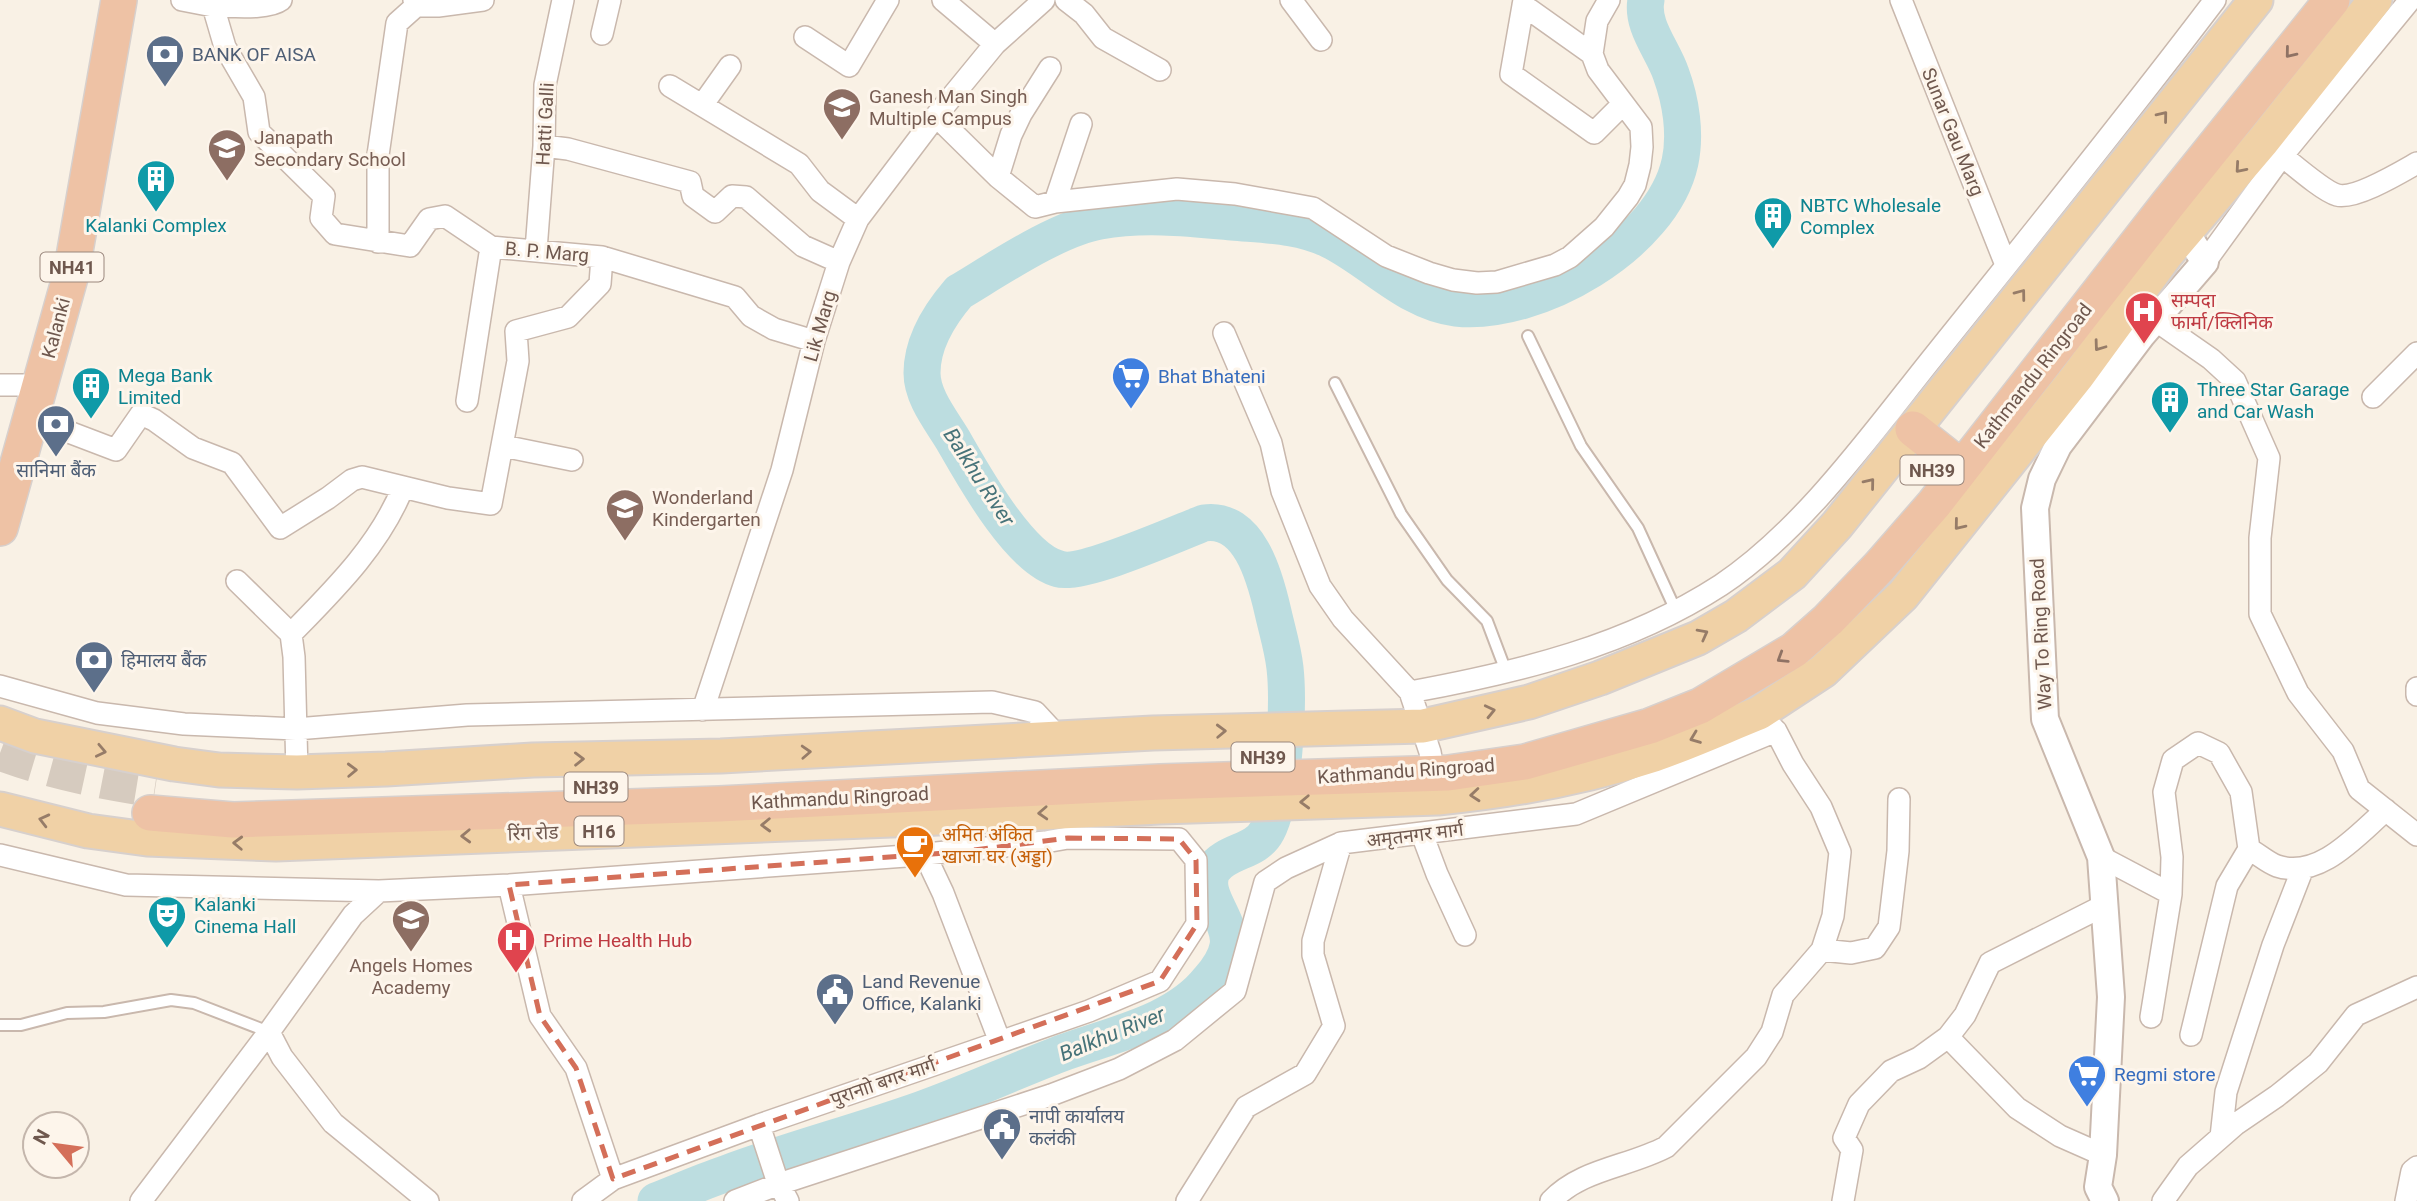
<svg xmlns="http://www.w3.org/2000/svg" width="2417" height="1201" font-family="Roboto,'Noto Sans Devanagari',sans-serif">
<rect width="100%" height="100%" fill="#f9f1e5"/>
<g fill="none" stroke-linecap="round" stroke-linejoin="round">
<path stroke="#bcdde0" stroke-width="37" d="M656,1201C679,1192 701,1182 725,1174C789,1150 855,1133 920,1110C965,1094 1008,1074 1052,1057C1103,1036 1173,1026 1209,980C1217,971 1226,958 1228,946C1233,920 1199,894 1213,870C1226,850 1256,853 1267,831C1284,800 1289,704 1285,668C1283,649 1277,630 1273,612C1265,577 1249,516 1204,523C1178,533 1082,576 1059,569C1019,559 972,473 953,440C941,420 922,397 922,373C922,343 940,314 959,292C996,270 1058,228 1100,221C1143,213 1189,218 1232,222C1266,225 1299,225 1330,240C1371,260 1409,303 1456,308C1536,317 1662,245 1680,162C1686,134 1681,101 1671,74C1663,50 1641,26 1646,0"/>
<path stroke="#d6cbbf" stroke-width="35" stroke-dasharray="35 18" stroke-linecap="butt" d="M0,753C51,772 102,782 155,790"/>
<g stroke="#c9b8ad" stroke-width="14">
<path id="service" d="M1528,336L1581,446L1638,528L1676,611
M1335,383L1401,514L1447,580L1487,621L1507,674
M0,1025H21L67,1013L104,1012L171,1000L194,1003L269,1032"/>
</g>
<g stroke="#c9b8ad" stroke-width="24">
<path id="minor" d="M182,0L213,6L225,47L254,97L259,132L324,196L321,218L335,234L410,246L429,219L445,216L491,247L602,257L735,297L751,316L774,329L814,341
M414,0L416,6H438L483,0
M943,0L995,44
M1066,0L1084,14L1103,38L1160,70
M1291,0L1321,40
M1524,0L1511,74L1594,133L1623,104
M1901,0L2006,265
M1523,5L1592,54
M213,6C230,6 268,10 281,0
M602,34L610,0
M805,37L849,66L888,0
M670,86L799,164L820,191L858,219
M703,104L730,66
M936,116L998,177L1035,207L1055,202L1177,189L1235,194L1313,208L1386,256L1429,273L1453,280L1477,283L1497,282L1555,265L1570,257L1604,227L1628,197L1635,185L1640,165L1642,147L1641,127L1598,70L1592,54L1597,21L1609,0
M544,146L568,149L690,182L693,196L715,212L732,196L746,197L803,246L839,262
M2271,147C2286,158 2322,191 2337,195C2355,200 2401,172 2417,163
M998,177L1011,135L1021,114L1050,68
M1055,202L1081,124
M378,242V155L397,23L416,6
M536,250L544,146L545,85L563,0
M2205,262L2282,156L2410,0
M2155,320L2211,359L2235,381L2269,458L2260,538V614L2298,693L2343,751L2359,789L2417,835
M1224,333L1271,443L1282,491L1320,586L1343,619L1410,692L1430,752L1436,785
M0,385H41
M2373,397L2417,353
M467,401L491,247
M32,418L116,450L141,414L154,420L193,448L232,463L280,528L328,498L352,480L362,477L448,498L491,504L518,361L516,331L568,317L600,284L602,257
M503,446L572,460
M237,581L291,634
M0,686L97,713L184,724L296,729L467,715L992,702L1035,712L1060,739
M2417,688V695
M1410,692C1519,672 1627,646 1721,585C1805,529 1875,429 1938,351C2031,235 2125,119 2215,0
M703,710L782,470L814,341L839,262L858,219L936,116L995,44L1044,0
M297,772L294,657L291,634C334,590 380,545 403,487
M1422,834L1437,874L1465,935
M2249,849C2258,854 2268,863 2277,866C2320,880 2358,834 2386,810
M0,855L126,885L379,891L509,885L906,856L1045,842L1068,838L1179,839L1196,860L1197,924L1160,981L1089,1011L1000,1042
M2101,857L2171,894
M509,885L540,1016L576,1068L613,1179
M1822,950L1851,953L1875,948L1889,927L1898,851L1899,799
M2151,1017L2171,894L2172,857L2164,792L2173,760L2198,743L2219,753L2241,792L2249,849L2227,886L2191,1035
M269,1032L282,1057L333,1123L428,1201
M1948,1037L2017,1108L2060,1136L2103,1155
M759,1125L777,1180L788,1201
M2221,1137L2226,1092L2273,945L2303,868
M141,1201L269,1032L353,915L379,891
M583,1201L613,1179L759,1125L1000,1042L943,893L925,855
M735,1201L779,1184L1051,1095L1119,1069L1175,1040L1235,991L1265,882L1286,868L1341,843
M1187,1201L1246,1107L1305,1074L1334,1026L1313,955V941L1341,843L1576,814L1776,731
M1551,1201C1581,1169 1628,1167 1666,1147L1756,1057L1772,1032L1783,995L1822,950L1833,916L1840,852L1821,807L1793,764L1776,731L1766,721
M1843,1201L1852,1150L1844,1138L1859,1104L1891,1071L1919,1058L1948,1037L1965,1015L1990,963L2105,905
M2163,1201L2188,1166L2236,1124L2277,1096L2318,1063L2356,1015L2417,987
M2406,1201L2412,1171L2417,1167"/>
</g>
<g stroke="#c9b8ad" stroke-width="30">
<path id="tertiary" d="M2105,1201L2098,1187L2103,1155L2111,997L2101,857L2045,719L2035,508L2042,479L2058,446L2142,335L2205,262L2176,217"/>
</g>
<g stroke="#d7d0cd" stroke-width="37">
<path id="primary" d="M0,723L35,736L174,764L219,770L297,772L386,769L533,760L721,756L1153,733L1423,726L1529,702L1600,678L1698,638L1736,616L1792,574L1837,525L2256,0
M0,809L88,831L147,839L276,844L918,819L1160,807L1438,798C1511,791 1584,778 1654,755C1689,743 1724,727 1759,713L1823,671L1903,595L2077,377L2166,255L2263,141L2375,0"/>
</g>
<g stroke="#d7d0cd" stroke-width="38">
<path id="trunk" d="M1913,429L1962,468
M0,528L71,274L119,0
M150,813L233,820L719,804L1160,782L1448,773L1525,762L1650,726L1700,706L1794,650L1828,620L1879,567L1934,504L2168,204L2332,0"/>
</g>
<use href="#service" stroke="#fff" stroke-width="10"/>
<use href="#minor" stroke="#fff" stroke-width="21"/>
<use href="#tertiary" stroke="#fff" stroke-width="26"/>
<use href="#primary" stroke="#f0d1a6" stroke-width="33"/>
<use href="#trunk" stroke="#eec2a5" stroke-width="35"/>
</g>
<defs><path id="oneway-chevron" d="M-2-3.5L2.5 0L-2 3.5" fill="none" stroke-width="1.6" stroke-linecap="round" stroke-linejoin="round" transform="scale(1.75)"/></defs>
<g stroke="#8f7264">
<use href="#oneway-chevron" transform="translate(2290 53) rotate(129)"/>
<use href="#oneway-chevron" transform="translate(1782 658) rotate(148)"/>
</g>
<g stroke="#967c68">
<use href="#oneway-chevron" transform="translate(2163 116) rotate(-51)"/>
<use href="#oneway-chevron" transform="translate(2240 168) rotate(131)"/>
<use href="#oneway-chevron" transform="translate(2021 294) rotate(-53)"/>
<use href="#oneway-chevron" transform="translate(2099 346) rotate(126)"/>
<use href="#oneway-chevron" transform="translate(1870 483) rotate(-51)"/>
<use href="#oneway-chevron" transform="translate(1959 525) rotate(129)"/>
<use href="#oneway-chevron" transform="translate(1703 634) rotate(-28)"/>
<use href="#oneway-chevron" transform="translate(1490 711) rotate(-13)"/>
<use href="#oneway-chevron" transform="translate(1221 731) rotate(-2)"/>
<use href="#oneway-chevron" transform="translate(1695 738) rotate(159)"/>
<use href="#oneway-chevron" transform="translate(101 751) rotate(12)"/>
<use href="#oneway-chevron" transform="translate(806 752) rotate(-3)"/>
<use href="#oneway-chevron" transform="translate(579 759) rotate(-1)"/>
<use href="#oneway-chevron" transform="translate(352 770) rotate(-2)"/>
<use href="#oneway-chevron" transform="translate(1475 795) rotate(175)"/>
<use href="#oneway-chevron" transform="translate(1305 802) rotate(178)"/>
<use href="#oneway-chevron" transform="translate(1043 813) rotate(177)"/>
<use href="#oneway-chevron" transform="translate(44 820) rotate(-166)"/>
<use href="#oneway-chevron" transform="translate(766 825) rotate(178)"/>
<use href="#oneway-chevron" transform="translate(466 836) rotate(178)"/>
<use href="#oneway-chevron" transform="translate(238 843) rotate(-178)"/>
</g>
<path fill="none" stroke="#d46f59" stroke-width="5" stroke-dasharray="14 9" stroke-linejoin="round" d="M1068,838L1179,839L1196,860L1197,924L1160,981L613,1179L576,1068L540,1016L509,885L959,852Z"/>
<defs>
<g id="bank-pin" transform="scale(2.0125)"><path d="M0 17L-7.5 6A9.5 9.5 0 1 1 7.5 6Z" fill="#5c6f8a" stroke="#fdf5eb"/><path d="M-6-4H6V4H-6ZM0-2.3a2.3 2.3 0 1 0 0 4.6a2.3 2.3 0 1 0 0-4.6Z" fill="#fff"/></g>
<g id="university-pin" transform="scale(2.0125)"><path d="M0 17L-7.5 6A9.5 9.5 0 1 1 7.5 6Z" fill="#8d6e63" stroke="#fdf5eb"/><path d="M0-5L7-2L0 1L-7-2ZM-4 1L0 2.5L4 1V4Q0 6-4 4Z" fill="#fff"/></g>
<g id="school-pin" transform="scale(2.0125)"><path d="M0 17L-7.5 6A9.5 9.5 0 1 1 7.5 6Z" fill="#8d6e63" stroke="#fdf5eb"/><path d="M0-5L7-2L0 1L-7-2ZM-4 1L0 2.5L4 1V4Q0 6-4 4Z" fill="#fff"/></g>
<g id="building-pin" transform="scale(2.0125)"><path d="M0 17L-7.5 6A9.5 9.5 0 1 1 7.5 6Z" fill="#0f9aa8" stroke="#fdf5eb"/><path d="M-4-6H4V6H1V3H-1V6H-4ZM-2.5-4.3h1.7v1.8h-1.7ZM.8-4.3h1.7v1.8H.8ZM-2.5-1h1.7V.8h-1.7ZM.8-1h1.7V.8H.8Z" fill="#fff"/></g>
<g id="hospital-pin" transform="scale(2.0125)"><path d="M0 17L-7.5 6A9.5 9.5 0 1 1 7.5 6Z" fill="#e0444e" stroke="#fdf5eb"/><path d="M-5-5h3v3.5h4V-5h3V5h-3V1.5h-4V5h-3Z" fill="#fff"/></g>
<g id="supermarket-pin" transform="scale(2.0125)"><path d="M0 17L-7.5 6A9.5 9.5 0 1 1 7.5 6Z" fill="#3f7fe0" stroke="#fdf5eb"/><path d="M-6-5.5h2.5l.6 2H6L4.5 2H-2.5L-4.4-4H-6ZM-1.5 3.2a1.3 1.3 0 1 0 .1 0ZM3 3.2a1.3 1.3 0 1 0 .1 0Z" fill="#fff"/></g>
<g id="cafe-pin" transform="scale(2.0125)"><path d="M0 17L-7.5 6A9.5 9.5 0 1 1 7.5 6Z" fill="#e8710a" stroke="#fdf5eb"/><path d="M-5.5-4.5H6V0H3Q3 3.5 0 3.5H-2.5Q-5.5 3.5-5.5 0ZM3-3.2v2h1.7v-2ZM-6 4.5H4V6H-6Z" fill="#fff"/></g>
<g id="theatre-pin" transform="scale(2.0125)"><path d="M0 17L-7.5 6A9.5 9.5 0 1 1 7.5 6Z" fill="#0f9aa8" stroke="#fdf5eb"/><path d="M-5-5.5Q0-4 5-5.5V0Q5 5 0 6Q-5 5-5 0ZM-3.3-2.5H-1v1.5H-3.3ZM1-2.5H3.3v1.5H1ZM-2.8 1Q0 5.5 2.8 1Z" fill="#fff"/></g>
<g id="civic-pin" transform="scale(2.0125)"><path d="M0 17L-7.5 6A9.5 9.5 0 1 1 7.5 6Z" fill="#5c6f8a" stroke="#fdf5eb"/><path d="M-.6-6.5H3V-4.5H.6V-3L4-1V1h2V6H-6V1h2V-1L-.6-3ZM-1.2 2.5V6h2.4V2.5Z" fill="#fff"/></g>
</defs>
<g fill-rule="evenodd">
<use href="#bank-pin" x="165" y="54"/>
<use href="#university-pin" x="842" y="107"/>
<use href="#school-pin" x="227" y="148"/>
<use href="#building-pin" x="156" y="179"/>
<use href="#building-pin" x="1773" y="216"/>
<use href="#hospital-pin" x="2144" y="311"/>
<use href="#supermarket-pin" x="1131" y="376"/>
<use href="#building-pin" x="91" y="386"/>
<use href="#building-pin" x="2170" y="400"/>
<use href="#bank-pin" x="56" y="424"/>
<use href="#school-pin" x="625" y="508"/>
<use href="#bank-pin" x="94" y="660"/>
<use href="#cafe-pin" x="915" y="845"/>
<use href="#theatre-pin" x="167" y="915"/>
<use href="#school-pin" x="411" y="919"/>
<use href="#hospital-pin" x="516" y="940"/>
<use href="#civic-pin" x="835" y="992"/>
<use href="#supermarket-pin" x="2087" y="1074"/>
<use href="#civic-pin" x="1002" y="1127"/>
</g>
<g text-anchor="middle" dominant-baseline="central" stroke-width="6" stroke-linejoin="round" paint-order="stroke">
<g fill="#fdf5eb" stroke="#9a877d" stroke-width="2">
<rect x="40.5" y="252.5" width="63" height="29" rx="5"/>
<rect x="1900.5" y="455.5" width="63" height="29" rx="5"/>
<rect x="1231.5" y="742.5" width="63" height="29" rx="5"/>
<rect x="564.5" y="772.5" width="63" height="29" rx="5"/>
<rect x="574.5" y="816.5" width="49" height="29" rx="5"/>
</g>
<g font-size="18" font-weight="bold" fill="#6f584e">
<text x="72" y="267">NH41</text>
<text x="1932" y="470">NH39</text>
<text x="1263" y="757">NH39</text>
<text x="596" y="787">NH39</text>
<text x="599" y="831">H16</text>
</g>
<g font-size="19" fill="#4e5e75" stroke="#fdf5eb" text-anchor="start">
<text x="192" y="54">BANK OF AISA</text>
<text x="56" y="470" text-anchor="middle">सानिमा बैंक</text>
<text x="121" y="660">हिमालय बैंक</text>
<text x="862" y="981">Land Revenue<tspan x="862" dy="22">Office, Kalanki</tspan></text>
<text x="1029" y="1116">नापी कार्यालय<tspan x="1029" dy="22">कलंकी</tspan></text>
</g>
<g font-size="19" fill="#785e54" stroke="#fdf5eb" text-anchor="start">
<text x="869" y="96">Ganesh Man Singh<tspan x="869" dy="22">Multiple Campus</tspan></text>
<text x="254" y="137">Janapath<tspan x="254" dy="22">Secondary School</tspan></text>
<text x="652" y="497">Wonderland<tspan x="652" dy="22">Kindergarten</tspan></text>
<text x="411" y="965" text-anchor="middle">Angels Homes<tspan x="411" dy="22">Academy</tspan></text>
</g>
<g font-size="19" fill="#6f584e" stroke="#fdf5eb">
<text transform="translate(545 124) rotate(-87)">Hatti Galli</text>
<text transform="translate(1953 132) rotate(68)">Sunar Gau Marg</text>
<text transform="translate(547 252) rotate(5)">B. P. Marg</text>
<text transform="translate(820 326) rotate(-74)">Lik Marg</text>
<text transform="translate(56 328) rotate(-75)">Kalanki</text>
<text transform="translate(2033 376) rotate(-52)">Kathmandu Ringroad</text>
<text transform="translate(2041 634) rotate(-93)">Way To Ring Road</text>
<text transform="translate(1406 771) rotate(-4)">Kathmandu Ringroad</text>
<text transform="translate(840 798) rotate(-3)">Kathmandu Ringroad</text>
<text transform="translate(533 833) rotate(-2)">रिंग रोड</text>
<text transform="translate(1415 835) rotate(-7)">अमृतनगर मार्ग</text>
<text transform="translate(883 1082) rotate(-19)">पुरानाो बगर मार्ग</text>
</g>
<g font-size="19" fill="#0d838f" stroke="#fdf5eb" text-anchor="start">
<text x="1800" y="205">NBTC Wholesale<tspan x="1800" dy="22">Complex</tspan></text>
<text x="156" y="225" text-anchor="middle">Kalanki Complex</text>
<text x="118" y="375">Mega Bank<tspan x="118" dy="22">Limited</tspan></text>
<text x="2197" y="389">Three Star Garage<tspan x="2197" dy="22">and Car Wash</tspan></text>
<text x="194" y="904">Kalanki<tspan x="194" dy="22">Cinema Hall</tspan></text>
</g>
<g font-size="19" fill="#be3a42" stroke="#fdf5eb" text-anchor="start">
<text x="2171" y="300">सम्पदा<tspan x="2171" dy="22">फार्मा/क्लिनिक</tspan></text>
<text x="543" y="940">Prime Health Hub</text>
</g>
<g font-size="19" fill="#366cbe" stroke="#fdf5eb" text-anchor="start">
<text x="1158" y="376">Bhat Bhateni</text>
<text x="2114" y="1074">Regmi store</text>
</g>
<g font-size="19" fill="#c56008" stroke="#fdf5eb" text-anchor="start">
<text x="942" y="834">अमित अंकित<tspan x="942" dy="22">खाजा घर (अड्डा)</tspan></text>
</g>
<g font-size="21" font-style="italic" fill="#477379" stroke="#fdf5eb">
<text transform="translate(979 477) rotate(57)">Balkhu River</text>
<text transform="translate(1112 1034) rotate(-22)">Balkhu River</text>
</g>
</g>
<g transform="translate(56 1145) rotate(299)"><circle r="33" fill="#fdf5eb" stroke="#c4b6ac" stroke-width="2"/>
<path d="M0-5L12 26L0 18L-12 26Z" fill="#d46f59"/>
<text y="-10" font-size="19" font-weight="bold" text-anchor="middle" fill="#6f584e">N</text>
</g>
</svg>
